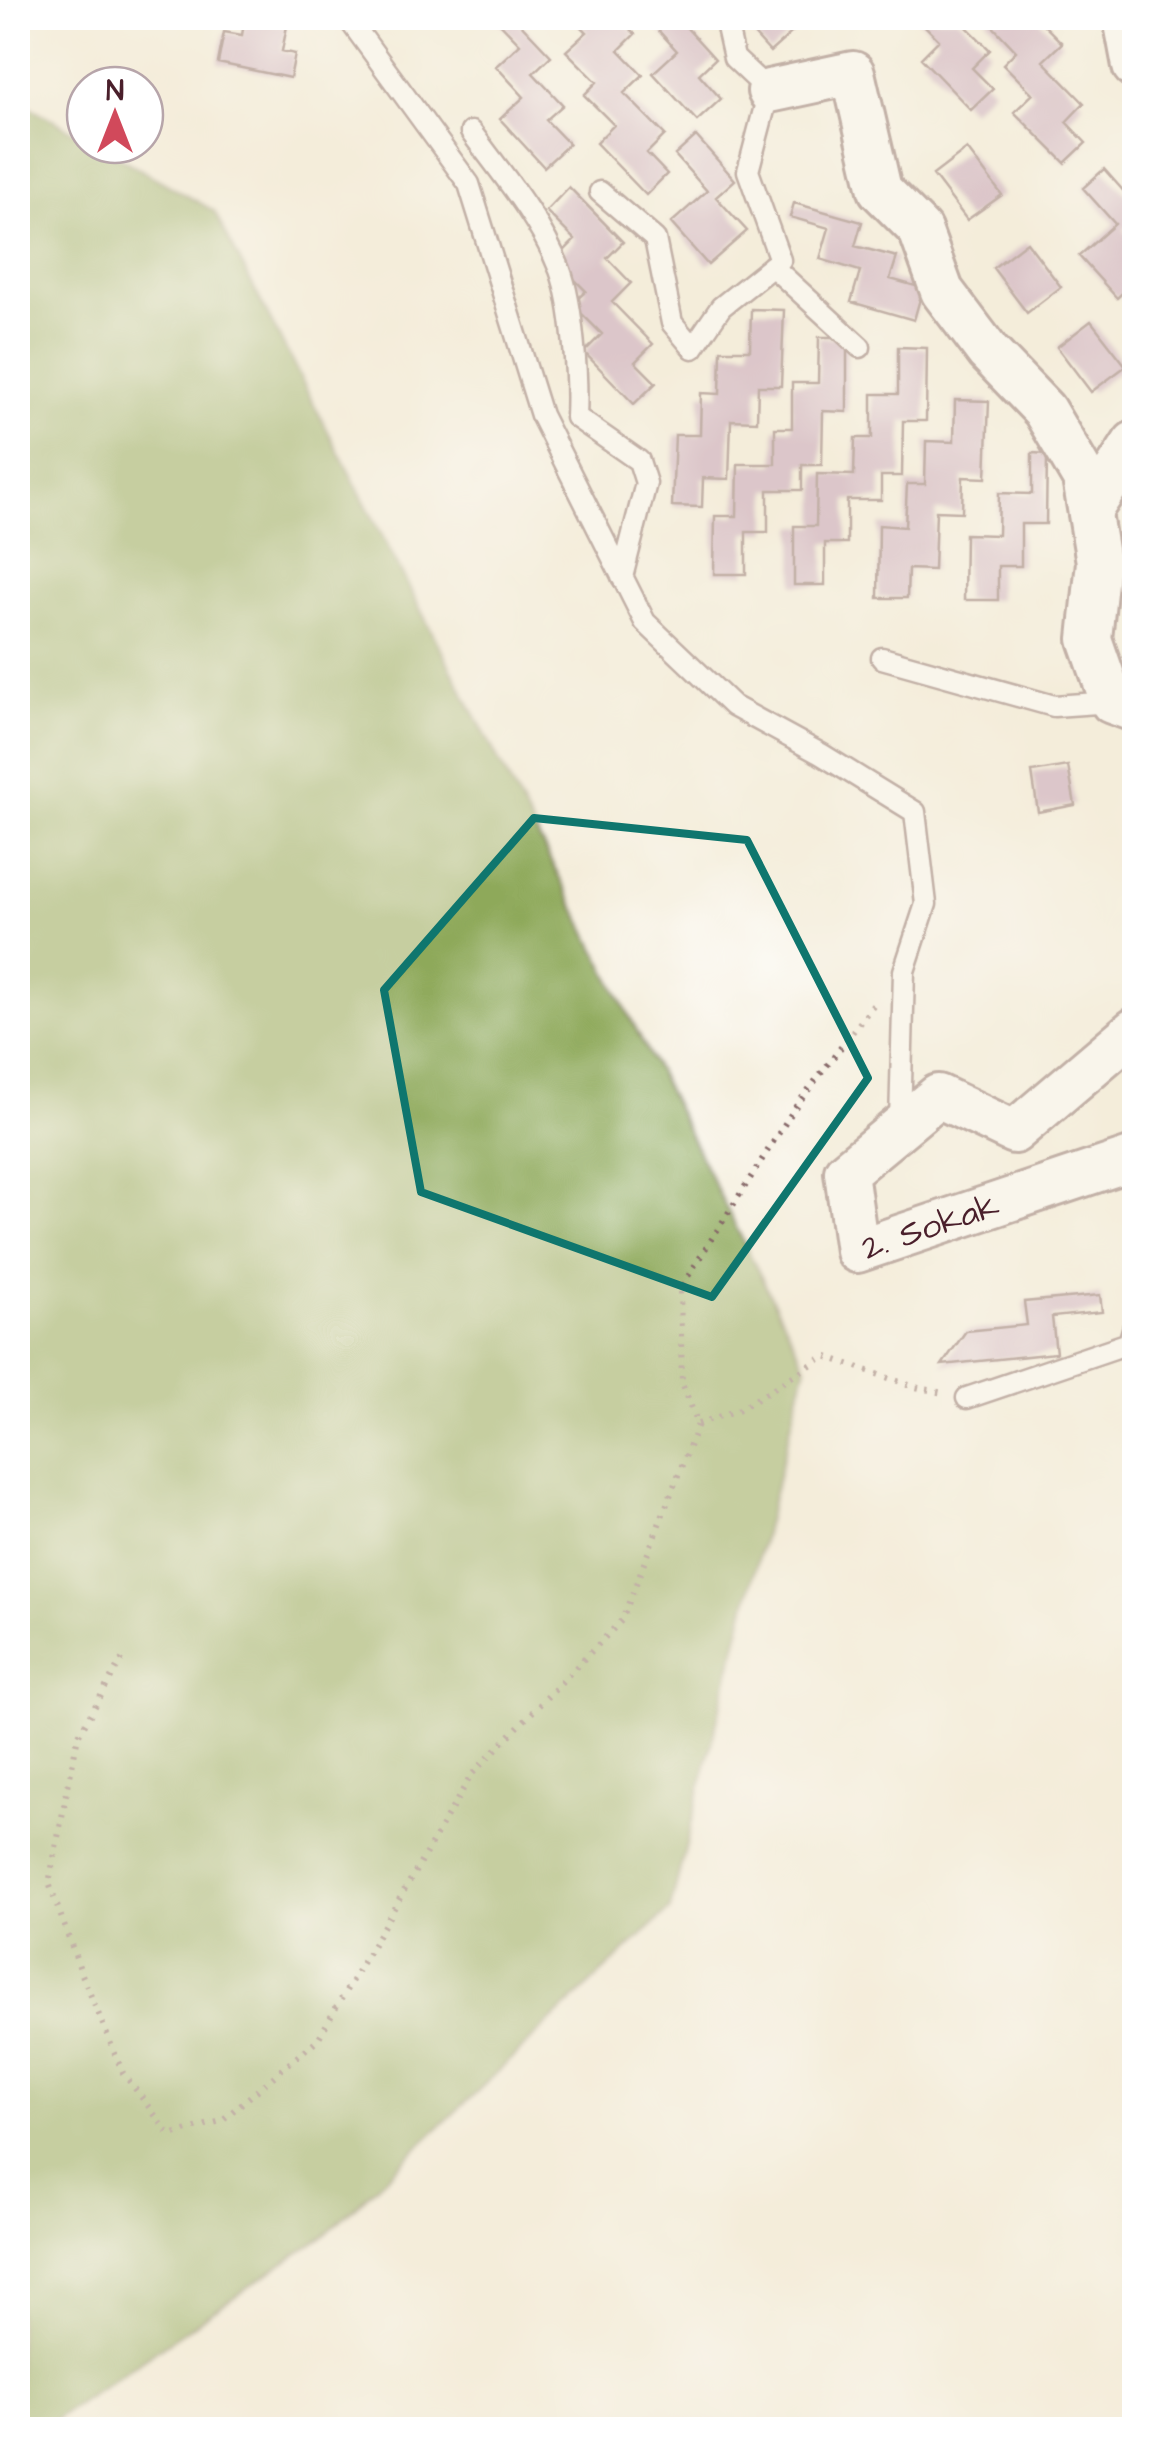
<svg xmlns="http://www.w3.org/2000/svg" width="1152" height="2447" font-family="'Architects Daughter',sans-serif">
<rect width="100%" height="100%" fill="#fff"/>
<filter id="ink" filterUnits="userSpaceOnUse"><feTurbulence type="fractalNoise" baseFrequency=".01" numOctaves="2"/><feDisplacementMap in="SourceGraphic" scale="20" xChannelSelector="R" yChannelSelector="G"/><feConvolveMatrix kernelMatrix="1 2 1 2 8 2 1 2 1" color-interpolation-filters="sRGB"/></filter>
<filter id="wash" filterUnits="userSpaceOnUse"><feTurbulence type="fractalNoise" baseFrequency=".0048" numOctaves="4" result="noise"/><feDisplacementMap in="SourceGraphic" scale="40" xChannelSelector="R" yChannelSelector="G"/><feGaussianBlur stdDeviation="2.25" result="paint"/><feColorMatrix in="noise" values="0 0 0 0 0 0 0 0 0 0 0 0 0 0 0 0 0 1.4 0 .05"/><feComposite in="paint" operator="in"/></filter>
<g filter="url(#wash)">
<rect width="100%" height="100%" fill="#f4edda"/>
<path fill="#8ea95a" stroke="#6c6442" stroke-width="2.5" d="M18,100L85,138V145H97L214,211L573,904L806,1366L670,1909L325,2235L39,2430L18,2429Z"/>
<g id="blocks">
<path fill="#bf98b6" d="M245,18L287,26L282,51L295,54L290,78L218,63L224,32L242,35Z
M495,18H515L551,56L533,73L563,105L546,120L569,144L544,167L500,119L524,97L496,66L520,44Z
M573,18H619L635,34L619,50L643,75L624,93L665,135L647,153L667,174L646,195L596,143L614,125L584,95L597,82L566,51L587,32Z
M652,18H696L686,27L715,59L699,74L721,99L697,121L653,73L677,51L649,20Z
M739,18H808L770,52Z
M917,18H958L990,50L972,68L993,89L971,110L921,58L939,40Z
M988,18H1037L1062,43L1043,61L1084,103L1066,122L1086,143L1065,163L1014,112L1033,94L1003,64L1016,51L986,19Z
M696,136L735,180L716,197L747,231L708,265L671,223L707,191L675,155Z
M967,149L1002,195L967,220L933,175Z
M1104,169L1134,203V220L1124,230L1134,241V282L1117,298L1079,256L1115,224L1083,188Z
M569,187L623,242L607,258L631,283L612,302L653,344L635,362L656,383L634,404L584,352L602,334L572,304L586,291L555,260L575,240L546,211Z
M794,203L862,222L855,246L897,257L890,279L923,288L914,320L851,302L860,271L820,259L829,228L790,217Z
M1027,242L1061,287L1027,313L993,268Z
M751,309L784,310L781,386H758L757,421L731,420L729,479L703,478L702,507L672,506L675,435H700L701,393L720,394L721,350H750Z
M1091,321L1126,366L1091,392L1057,347Z
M819,337H847V412L823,411L822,465H802V490H768V532H746V574H714L715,516H737L738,464H775V428H792V383H818Z
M898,347L927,348L926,421H903L902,476H881V500H847V543H825V585H794V526H816L817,474L854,475L855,438H872V394H898Z
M955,400L989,401L986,478L963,477L962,512L936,511L934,570L908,569L907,598H878L879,525L905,527L907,484H925L926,441L954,442Z
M1032,453L1047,454L1046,524H1021V566H998V600H964L965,534L998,535L999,493L1032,494Z
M1068,766L1075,805L1038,812L1032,772Z
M1100,1295L1102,1312L1052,1317L1056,1353L942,1365L966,1331L1027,1325L1024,1302Z"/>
</g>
</g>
<g filter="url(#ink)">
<use href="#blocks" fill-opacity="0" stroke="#866768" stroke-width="2.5"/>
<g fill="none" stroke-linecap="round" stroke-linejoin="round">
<g stroke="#866768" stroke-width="25">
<path id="lane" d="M348,18L469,184L541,415L645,622L733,706L821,754L915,812L926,904L904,971L900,1123
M471,132C503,175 540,219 560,270C573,305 578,379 576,417L639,461L646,483L622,577
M600,192L655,239L672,323L693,348L721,307L780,260L748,171L769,91L734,58L725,18
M772,266L860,347
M882,658L1054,706L1112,702
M967,1398L1129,1343L1134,1326"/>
</g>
<g stroke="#866768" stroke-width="48">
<g id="street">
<path d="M1125,18L1134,66"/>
<path d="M769,91L853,73L880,190L920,230L942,291L988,352L1044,410L1084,478L1098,562L1090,639L1112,702L1134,710"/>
<path d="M1090,511L1134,443"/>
<path id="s1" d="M1134,1030L1014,1132L938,1096L846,1172L857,1251L1134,1158"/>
</g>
</g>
<path stroke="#866768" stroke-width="6" stroke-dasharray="2.5 8" stroke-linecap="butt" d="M698,1424L740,1409L825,1356L915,1387L943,1393
M122,1659L78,1736L49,1883L81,1972L123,2073L170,2135L221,2121L318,2039L472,1774L622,1620L698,1424L682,1383L680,1289L796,1106L874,1004"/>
<use href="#lane" stroke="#fff" stroke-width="20"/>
<use href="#street" stroke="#fff" stroke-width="42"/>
</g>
</g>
<path d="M0 0H1152V2447H0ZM534,818L747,840L868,1078L712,1297L421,1192L384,990Z" fill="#f4edda" fill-opacity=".55" fill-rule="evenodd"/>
<path fill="none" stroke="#0f766e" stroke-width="8" stroke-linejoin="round" d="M534,818L747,840L868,1078L712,1297L421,1192L384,990Z"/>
<g text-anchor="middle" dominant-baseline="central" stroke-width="9" stroke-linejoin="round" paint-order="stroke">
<g font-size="35" fill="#4a1f2b" stroke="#fff">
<text stroke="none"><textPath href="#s1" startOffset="518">2. Sokak</textPath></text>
</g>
</g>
<rect width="1152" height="2447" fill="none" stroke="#fff" stroke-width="60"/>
<g transform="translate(115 115)"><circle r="48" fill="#ffffff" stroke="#b7a5aa" stroke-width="2.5"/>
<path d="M0-8L18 38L0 25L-18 38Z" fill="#d1495b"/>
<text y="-15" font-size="28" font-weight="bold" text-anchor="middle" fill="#4a1f2b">N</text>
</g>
</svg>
